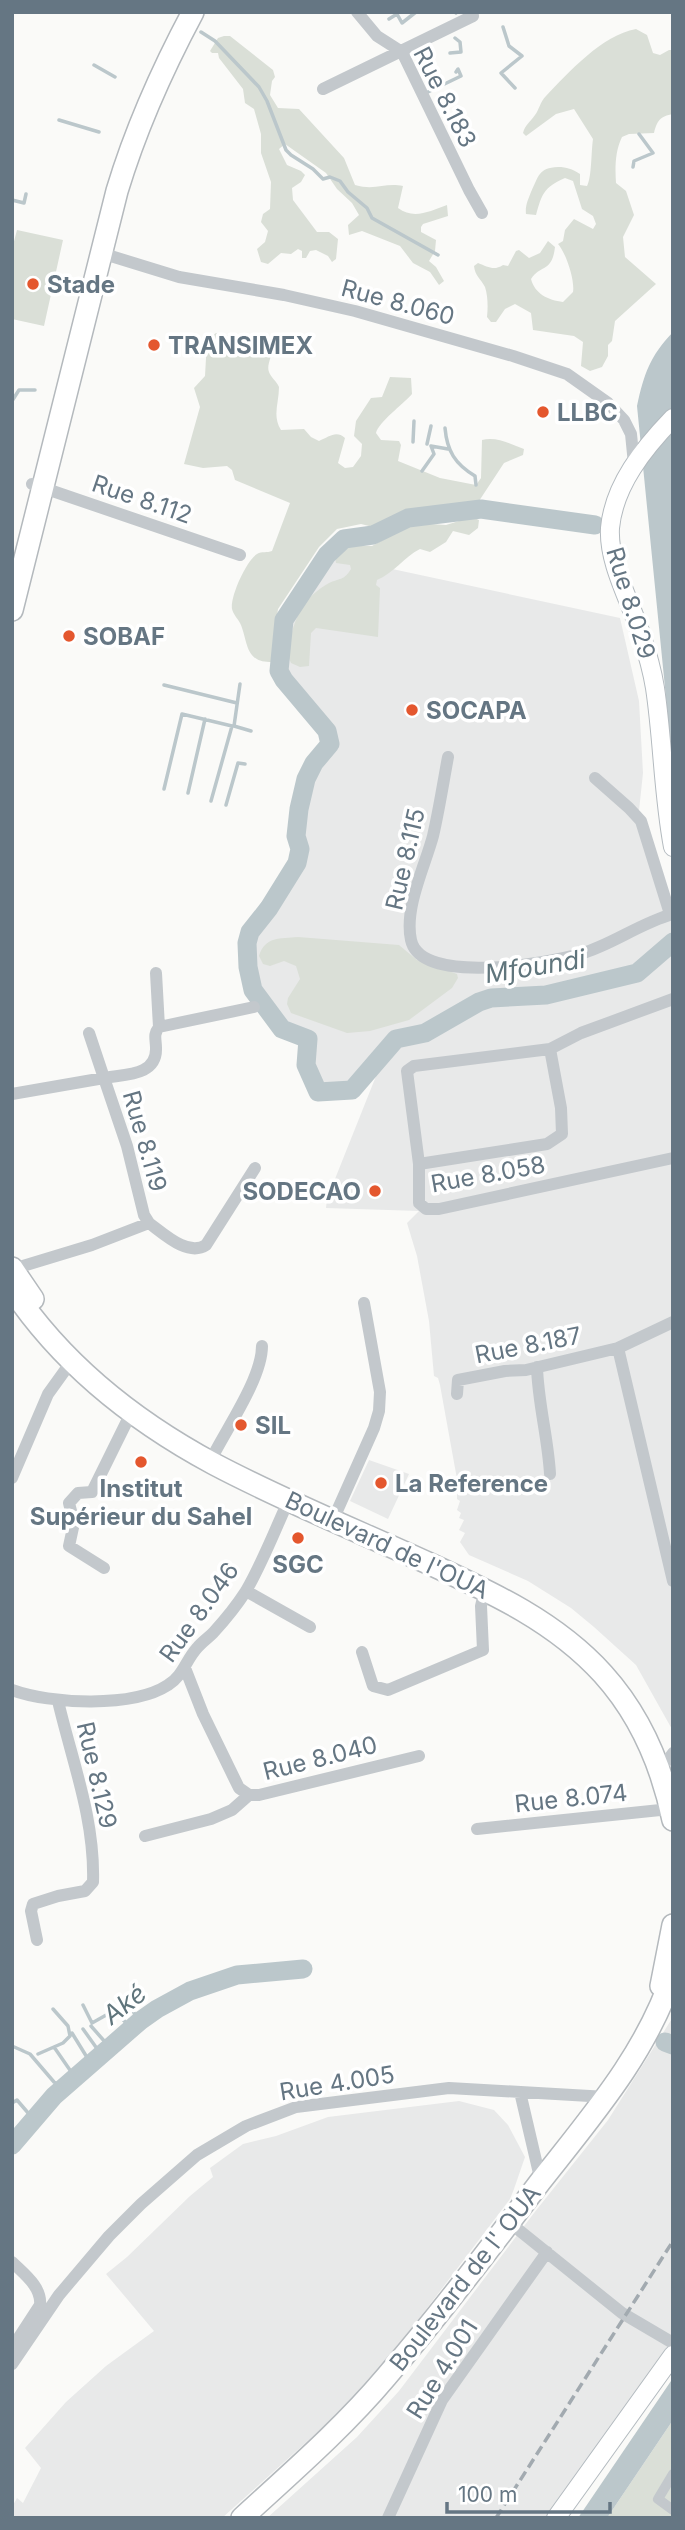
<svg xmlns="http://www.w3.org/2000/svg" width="685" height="2530" font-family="Inter,sans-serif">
<rect width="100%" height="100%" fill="#fafaf8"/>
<path fill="#e8e9e9" d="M327,555L620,618L639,701L643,773L638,820L673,917V1731L636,1665L594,1627L571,1608L528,1581L469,1555L460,1542L465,1533L459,1530L464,1520L459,1518L461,1513L457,1510L460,1501L457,1499V1479L440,1385L438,1378L434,1376L429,1321L417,1256L407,1223L419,1211L326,1208L327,1199L386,1051L352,1090L318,1092L306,1065L307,1040L282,1029L272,1018L250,982L247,943L250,932L269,908L297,863L300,849L296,836L299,809L306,779L314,763L330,744L327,731L284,680L279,671L284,620Z
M369,1460L409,1474L388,1519L350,1501Z
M673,2017V2348L550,2518H267L357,2437L399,2391L534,2213L608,2120Z
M459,2101L494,2110L508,2125L525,2157L514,2189L510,2199L415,2324L363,2388L342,2410L222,2518H12V2507L17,2498L23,2503L41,2468L25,2448L66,2402L106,2366L154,2331L106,2274L127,2257L190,2196L213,2177L210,2168L243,2144L276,2136L328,2117Z"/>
<path fill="#dadfd7" d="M636,29L647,35L653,53L660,55L669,50H673V114C660,116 657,121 654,133L629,134L622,137C615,151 615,168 616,183L626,191L634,215L623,237L625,257L656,284L615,321L612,341L608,345V356L602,367L590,371L581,366L583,342L574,336L533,330L531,313L515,304L505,309L496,322H491L487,317C488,308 488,296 485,287C481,279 475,276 474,266L478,263C488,267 494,271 503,265L508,266L516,251L519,250L529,258L540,253L548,241L555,247C552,273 541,264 531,279C535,294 548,300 563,302L573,292C575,280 566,253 558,244L563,241L565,230L574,219L593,229L596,224L593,216L582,209L573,181L565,178C543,188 542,194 536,215L526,214C525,206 528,200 531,192C539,176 538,168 558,167C567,167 572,169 580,174V185L587,186C592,177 591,152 593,139L574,109L556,114L526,136L523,133C525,125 530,122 535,115C539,110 540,102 546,96C568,73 602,35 636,29Z
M224,36H230L273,70L275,77L272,81L270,95L278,108L299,109L344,158L355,185C376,191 385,182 403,186L398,208C414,220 430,211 447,205L448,216L423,224L421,227V232L436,240L435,251L429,261L436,267L444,281L439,285L430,272L413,263L400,246L362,231L349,235L348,225L359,215L352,203L337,189L326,173L285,144L279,149L287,165L301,171L305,175L301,182L292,188L293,200L317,232H329L338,239L336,259L332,262L328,256L316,250L310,251L306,258H302V251L298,249L291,254L281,253L268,264L261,262L257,249L265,242L268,231L261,222L263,214L270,209L271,182L261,153V134L254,109L245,103L243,89L219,58L218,53H212L210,51L218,38Z
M17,230L63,240L44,326L12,319V249Z
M216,333L258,341L261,344L272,347C273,355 266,365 269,372C270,376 277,382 279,387C279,403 272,416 281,430L304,429L311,437L319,441C329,437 336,430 345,438L338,463L345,468L353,467L361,456L362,444L354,436L356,421L371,398L382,397L390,377L411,378L412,394C402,405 379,422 376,433L381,440L399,441L401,445L398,461L440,478L476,485L481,478L482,440C496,436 511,444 524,449L523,455L504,463L479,501L441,514L413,511L373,527L361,524L337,529L319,547L278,609L271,662C244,663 248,639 240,623C238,619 233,614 232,609C230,597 246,561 257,554C262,551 267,553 272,551L290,503L235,480L232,470L227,466L203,468L184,464L200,407L194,388L205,376L207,340Z
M472,517L479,520L478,528L469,535L453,531L446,542L430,552L420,549C404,557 394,573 377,580L376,585L380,588L378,637L316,628L311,633L309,666L300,667L291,663C286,653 288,646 291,636C297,612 306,596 329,583C339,578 344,581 351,569L350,565L336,563L335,556L345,545L372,546L414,523L446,525Z
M298,937L399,945L417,960L457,974L458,978L452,988L409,1020L370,1031L347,1033L291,1013L287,1004L288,998L300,979L296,966L284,961L270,966L263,964L259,956C265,936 280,939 298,937Z
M673,2420V2518H607Z"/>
<path fill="#bbc7cb" d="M673,332C673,373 669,413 673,453V768L637,406C644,374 650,356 673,332Z
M673,2378V2420L607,2518H578Z"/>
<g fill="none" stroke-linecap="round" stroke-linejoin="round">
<path stroke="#bbc7cb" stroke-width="3.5" d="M455,12L456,13
M389,19L397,14L402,23L416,12
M503,27L509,46L522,56L501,73L515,88
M201,32L215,41L259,87L267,101L286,150L291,155L313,169L323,179L330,177L340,181L348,192L367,208L372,218L438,255
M450,53L461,52L460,42L455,38
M94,65L115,77
M428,92L461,76L458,69L456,72
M59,120L99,132
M633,167L634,161L653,153L639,134
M12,200L24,203L26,194
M12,401L19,390H35
M445,428C447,451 455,464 475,476L476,485
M413,442L414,421
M427,444L431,426
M422,471L434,454L431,446L448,449
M240,684L234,726L251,731
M164,685L237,703
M164,789L182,714L232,726L211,801
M188,793L205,719
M226,805L238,763L245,764
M128,2000L136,2017
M83,2005L92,2023L108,2014L110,2005L127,2024
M91,2026L106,2043
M83,2029L98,2050
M72,2033L88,2059
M12,2046L30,2054L54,2082L62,2087
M54,2047L72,2073
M38,2054L63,2043L70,2036L68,2026L53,2009
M12,2103L17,2100L29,2114"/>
<path stroke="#bbc7cb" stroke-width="19" d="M595,525L481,509L408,518L373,535L344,539L327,555L284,620L279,671L284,680L327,731L330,744L314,763L306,779L299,809L296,836L300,849L297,863L269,908L250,932L247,943L248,967L253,990L282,1029L308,1039L306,1065L318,1092L352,1090L396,1039L425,1033L479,1002L491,998L546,995L637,973L673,942
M665,2042L673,2045
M12,2145L54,2096L140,2021L157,2009L190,1991L237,1975L303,1969"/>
<g stroke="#b3babf" stroke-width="20">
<path id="secondary" d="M673,418C644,448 614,485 610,528C608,562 629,599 640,631C646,649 652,669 655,688C663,741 663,794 673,847
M556,2518L673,2355"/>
</g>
<g stroke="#b4b9bd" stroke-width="24">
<path id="trunk" d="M12,610L117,191C136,128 162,70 193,12
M12,1268L33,1299
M12,1289C63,1365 134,1421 214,1464C284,1501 358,1531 430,1564C493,1593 556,1622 603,1674C640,1715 662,1767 673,1820
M661,1986L673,1925
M242,2518C291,2473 343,2428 386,2377C440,2314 490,2248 540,2182C591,2117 647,2053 673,1973"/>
</g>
<path stroke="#c3c8cc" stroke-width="10" d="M673,2474L658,2499L673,2510"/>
<path stroke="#c3c8cc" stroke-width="12" d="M357,12L377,36L402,52L469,190L482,213
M323,89L473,16
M101,253L179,277L284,295L355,311L513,356L567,374L608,403L624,420L631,434L634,464
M32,484L240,555
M448,757C443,784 439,810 433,836C425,866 404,908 411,940C421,986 548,963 580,954C612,945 640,923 673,914
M595,778L629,808L641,821L670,914
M156,973L159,1027
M673,999L581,1033L550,1049L561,1108L562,1134L547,1144L419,1164V1203L426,1209H439L673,1158
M89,1033L104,1078C125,1074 157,1076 156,1048C156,1039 153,1035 159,1027L254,1007
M12,1094L104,1078L127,1146L144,1215L149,1223
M419,1164L407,1071L414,1066L550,1049
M13,1269L92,1245L149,1223C164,1234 188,1257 206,1245L255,1168
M673,1322L618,1348L673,1581
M537,1367C538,1403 548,1438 550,1474
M457,1394L458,1380L505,1371L526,1370L618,1348
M214,1454C229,1425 262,1377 262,1346
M12,1478L48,1394L71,1362
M337,1511L374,1428L379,1411L380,1392L364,1303
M104,1568L69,1546L74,1523L69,1503L78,1493L92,1492L131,1413
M246,1591L310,1627
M362,1652L373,1686L388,1690L483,1650L481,1606L485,1589
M185,1668L203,1714L239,1788L249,1795H259L419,1756
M12,1690C50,1704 133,1708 168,1685C183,1676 186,1660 197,1648C202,1642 208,1638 213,1633C224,1621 237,1605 246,1591C263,1562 277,1525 291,1495
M667,1761L673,1753
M477,1829L670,1809
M145,1836L211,1819L232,1810L249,1795
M37,1940L31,1911L33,1904L58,1896L85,1891L93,1882C95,1819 72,1761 58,1701
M520,2092L541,2182
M510,2223L622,2313L673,2343
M12,2262C24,2274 42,2287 40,2305L12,2348
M12,2364L59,2295L109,2236L141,2204L197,2155L246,2126L296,2107L449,2088L607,2097
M388,2518L442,2400L547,2252"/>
<use href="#secondary" stroke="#fff" stroke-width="18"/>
<use href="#trunk" stroke="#fff" stroke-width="21"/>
<path stroke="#a2aab0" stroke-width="3.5" stroke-dasharray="10 5" stroke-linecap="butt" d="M496,2518L673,2241"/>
</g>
<g fill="#e4572e" stroke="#fff" stroke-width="2.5">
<circle cx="33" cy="284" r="7"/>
<circle cx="154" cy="345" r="7"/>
<circle cx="543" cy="412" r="7"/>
<circle cx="69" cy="636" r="7"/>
<circle cx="412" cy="710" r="7"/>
<circle cx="375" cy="1191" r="7"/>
<circle cx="241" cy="1425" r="7"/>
<circle cx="141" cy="1462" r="7"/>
<circle cx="381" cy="1483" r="7"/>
<circle cx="298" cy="1538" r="7"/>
</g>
<g text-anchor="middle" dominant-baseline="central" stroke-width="7" stroke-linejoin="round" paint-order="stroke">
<g font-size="24" fill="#657683" stroke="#fff">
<text transform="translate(445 97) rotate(63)">Rue 8.183</text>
<text transform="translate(398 302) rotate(15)">Rue 8.060</text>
<text transform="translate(142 499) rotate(19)">Rue 8.112</text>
<text transform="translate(631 603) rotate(73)">Rue 8.029</text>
<text transform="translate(405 859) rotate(-77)">Rue 8.115</text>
<text transform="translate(145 1141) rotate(74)">Rue 8.119</text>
<text transform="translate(488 1174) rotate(-10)">Rue 8.058</text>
<text transform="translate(528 1345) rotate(-11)">Rue 8.187</text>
<text transform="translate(387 1545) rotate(25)">Boulevard de l'OUA</text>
<text transform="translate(199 1612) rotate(-54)">Rue 8.046</text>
<text transform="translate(320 1758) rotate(-14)">Rue 8.040</text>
<text transform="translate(97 1775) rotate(77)">Rue 8.129</text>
<text transform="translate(571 1798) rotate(-6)">Rue 8.074</text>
<text transform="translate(337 2083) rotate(-9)">Rue 4.005</text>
<text transform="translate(465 2278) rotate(-52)">Boulevard de l' OUA</text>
<text transform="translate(442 2369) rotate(-58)">Rue 4.001</text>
</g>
<g font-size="24" font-weight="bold" fill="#657683" stroke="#fff" text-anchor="start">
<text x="47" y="284">Stade</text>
<text x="168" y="345">TRANSIMEX</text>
<text x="557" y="412">LLBC</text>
<text x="83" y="636">SOBAF</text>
<text x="426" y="710">SOCAPA</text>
<text x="361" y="1191" text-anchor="end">SODECAO</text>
<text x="255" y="1425">SIL</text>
<text x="395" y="1483">La Reference</text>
<text x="141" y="1488" text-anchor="middle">Institut<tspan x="141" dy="28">Supérieur du Sahel</tspan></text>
<text x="298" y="1564" text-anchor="middle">SGC</text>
</g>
<g font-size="26" font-style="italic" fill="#60757c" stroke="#fff">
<text transform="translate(535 966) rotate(-9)">Mfoundi</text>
<text transform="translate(124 2004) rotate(-38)">Aké</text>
</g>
</g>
<rect width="685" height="2530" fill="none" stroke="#657683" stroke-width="28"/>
<path d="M447 2502v10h163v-10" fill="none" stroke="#657683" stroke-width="3.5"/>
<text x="458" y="2502" font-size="21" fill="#657683" stroke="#ffffff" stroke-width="5" paint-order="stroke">100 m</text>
</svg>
